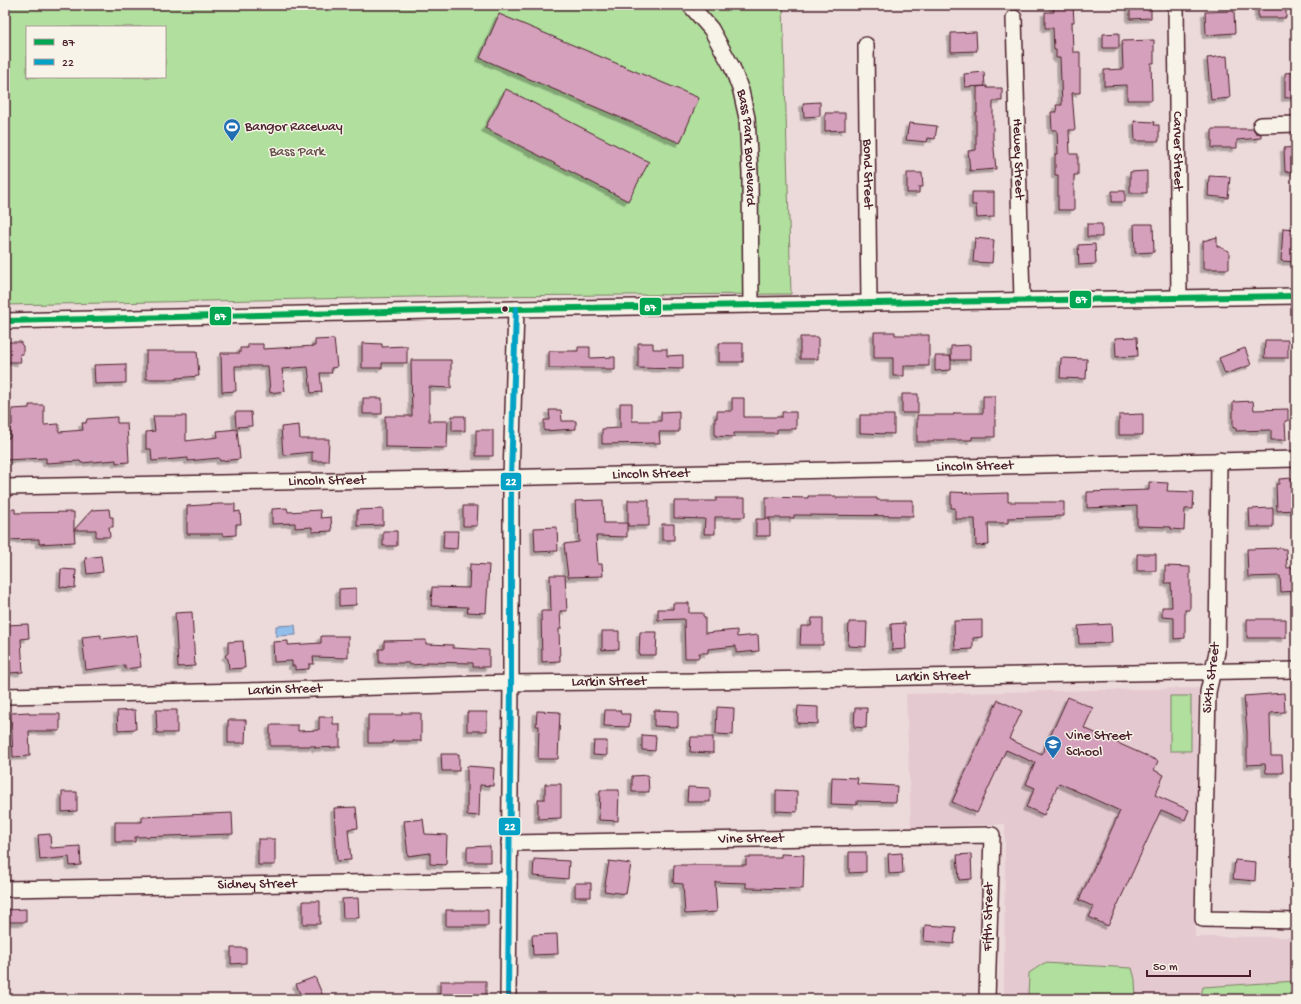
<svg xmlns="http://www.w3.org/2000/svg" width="1301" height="1004" font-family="'Gochi Hand',sans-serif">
<defs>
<filter id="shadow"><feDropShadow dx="-3.5" dy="3.5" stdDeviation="0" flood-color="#0004"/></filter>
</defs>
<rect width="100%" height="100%" fill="#ecdada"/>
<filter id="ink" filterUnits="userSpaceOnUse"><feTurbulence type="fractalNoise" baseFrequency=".025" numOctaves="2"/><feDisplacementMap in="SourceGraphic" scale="8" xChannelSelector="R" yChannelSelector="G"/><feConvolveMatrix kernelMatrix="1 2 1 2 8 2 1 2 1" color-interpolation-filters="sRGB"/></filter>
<g filter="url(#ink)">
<path fill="#e5c9d1" d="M1198,688L1195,937H1296V999H1004L1005,824L911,828L906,694Z"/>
<path fill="#b0df9e" stroke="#7d7f64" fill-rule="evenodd" d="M5,5H783L791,294L463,296L5,305ZM27,27H165V77H27Z
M1170,696H1191V751H1170Z
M1044,963L1132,968L1135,979L1136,999H1028L1029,973Z
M1296,981V999H1200L1203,987Z"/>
<path fill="#92beeb" stroke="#757e9e" d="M295,625L296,635L276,636V626Z"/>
<path fill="#d4a0bb" stroke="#4a1f2b" filter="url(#shadow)" d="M1053,5H1073L1074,22H1072L1073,52H1080V93H1072L1075,130H1069L1070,154H1078V175H1074V210H1058V175H1055V154H1058L1057,130H1052L1051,112H1057L1056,105H1062L1060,58H1056V50H1054L1053,28H1045V12H1054Z
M1130,5H1151V18L1130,19Z
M1258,5H1286V18H1258Z
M1234,11L1235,33L1206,35L1205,12Z
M499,14L699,98L680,143L480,58Z
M976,32L977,51L951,52V33Z
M1119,33V48H1103V34Z
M1154,40V63H1151L1152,100H1127V85L1104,86V70L1123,69L1122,41Z
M1227,56L1230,98L1211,100L1207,58Z
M984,72L985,86L965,87L964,74Z
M1296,72V97L1285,98V73Z
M987,86V88H1002V101H993V139L996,169L970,171L968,151L976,150V113H977V87Z
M506,89L649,162L628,201L485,128Z
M820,102V116L804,117L803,103Z
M825,113H845V130L825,131Z
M1134,121L1155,122L1154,125H1159V141H1135Z
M909,123L937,126L935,139L928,138L927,142L906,140Z
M1212,129H1253L1256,133L1261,134V138L1237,140V148H1212Z
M1296,147V171L1285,172L1284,148Z
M1147,171V193H1130V172Z
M907,173H922L923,187H919V193H907Z
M1209,176L1230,177L1228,198L1208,196Z
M1112,191H1125V202H1112Z
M972,192H994V217L977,218L976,205H972Z
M1087,224H1102V237H1087Z
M1134,224H1153L1154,252L1135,253Z
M1283,228L1296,229V262L1281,261Z
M1217,237V246L1229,251V269H1203V241Z
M975,238L994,240L992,263L973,262Z
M1095,244L1096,264L1079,265L1078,245Z
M874,332H895V335H929V366H904V376H893V358H874Z
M800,337H818V359H800Z
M1137,337L1138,356L1116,357L1115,338Z
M334,339L337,367L331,368L332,373H320L322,392L311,393L308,367L282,369L285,391L270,393L268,366H235L236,391L222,392L221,353H240V348H248V344H263V349L315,346V340Z
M1265,340H1288V358H1264Z
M8,342H21V344L23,346V354H20L21,362H8Z
M362,343L382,344V347L407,346V363H382V368H362Z
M638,343H653V349H667V356L683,355V369L638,368Z
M719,343H743V362H719Z
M970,345V360H951V346Z
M578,347H590V358L615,357V370H605L604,368H549V351H578Z
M1245,348L1251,365L1225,374L1219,358Z
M146,351H197L199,376L177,378V379H146Z
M935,356H951V370L935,371Z
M1061,358L1087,359L1086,379L1060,378Z
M411,360H451V388L429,387V421H448L447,448L385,447V416H412Z
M126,364V383L95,384L94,365Z
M902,394H918V413H902Z
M983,396H995V437H972V440H934V442H917V415H954V413H983Z
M363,398H382V414H363Z
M732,398H744V417H782V412H796V429H777V433H734V437L715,436V418H717V411H732Z
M1253,401L1254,410L1288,409V421H1285L1286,440H1271V430L1236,431V428H1233V402Z
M620,403H632V421H661V412L679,411V432H659L660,443L602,444V429L620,428Z
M29,405H44V425L59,424V432L83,430L82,423H86L87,419L117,417V423H127L129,462L116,463V460L81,463L80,461L46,463V458L5,460V438H10V426L12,425V409L29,408Z
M549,410H561L562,421H576V429L544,431V420H550Z
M235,412H251L252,426L236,427Z
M1143,414V435H1119V415Z
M860,415H894V434L860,433Z
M153,416H186V441L218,437L217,431L237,429L240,459L220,461L219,458L188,461V458L152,461L151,449H146V432L155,431Z
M452,416H465V431H452Z
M299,425L300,439H329L328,461H312V452L283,455L281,427Z
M476,430H493V456H476Z
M1292,478V482H1294L1296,510L1277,511L1276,484H1279V479Z
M1149,482L1168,483L1167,491L1194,492L1193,509H1185L1184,530L1171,529V527L1137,526V506L1087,508V492L1149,490Z
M951,492L972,493V494L1008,493V502H1064V516L1008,518V523H988L989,545L976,546L975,519H955V508H951Z
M808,496H836V498H877V500H913V516L794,515V518H766V497L808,498Z
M716,498H745V517H715V534H704L705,519L674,518V501H716Z
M603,500L604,523H627V537L596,536L598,564H602L603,576L568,577L564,544L579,542L578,519H576L575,501Z
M628,500H649V526H628Z
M219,504H235V512L240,511L241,524H236V535L223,536V534H187V506Z
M463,506H478L477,526H463Z
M287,508L288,512L320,510L321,518L331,517L332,531L312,532V527L295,528V523L272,524V509Z
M1273,508V527H1250L1249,509Z
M15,509V513L74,512V530L92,510L109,509L110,517H113V527H109L110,537H96V530H74L75,542L39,544V539L5,540V510Z
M383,509V525L357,526V510Z
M756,519H770V536H756Z
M662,524H674V540H662Z
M557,527L558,551L535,552L534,528Z
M383,531H397V546H383Z
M444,531H458L457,549L443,548Z
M1282,548V549H1286L1287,568L1296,567V591L1281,592L1280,576L1248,577L1247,549Z
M1137,554H1156V571H1137Z
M101,556L103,572L87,574L85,558Z
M470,564L489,565L486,613L467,612L468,607L431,606L432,587L469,588Z
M1165,566L1190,567V610H1185V638L1174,639V618L1162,617V607H1172L1171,583H1165Z
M61,569L76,570L75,588L60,587Z
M550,575H565L567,611H560L561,629H559L560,661L542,662L541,611H551Z
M356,588V605L339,606V589Z
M673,603H689V613H703V616L705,617V633L737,630V637L758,635L759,651L736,653V646L708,649V653H699V658H685L684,619L658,620V609H673Z
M192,612L195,666L178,667L175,613Z
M812,618H823V645H800L801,626H811Z
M1247,619H1286V638H1247Z
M982,620V637L973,638V649L955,650L954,621Z
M849,622H867L866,647L848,646Z
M905,623L906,649L892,650L891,624Z
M28,624L29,638L21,639L23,672L10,673L8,638H5V625Z
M1111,624L1112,643L1079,644L1078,626Z
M602,631H619V649L602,650Z
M640,632H657L656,655H639Z
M101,635V639L137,635L141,667L125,669V665L86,670L82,637Z
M321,636H348V658L313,657L314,664H309V669L295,670V666H292V661L274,662L273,642L288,641V645L321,643Z
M426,640V644L453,645V648L489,650V667H473V663L427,662V664L409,665V663H379V649H384V641Z
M243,641L245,668L229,669L228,659L225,656L228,653V642Z
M1284,693L1285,712L1270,713L1271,756H1282L1283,773H1266L1265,764L1247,765V732L1244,696Z
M1068,697L1093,708L1084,728L1158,761L1154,770L1164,775L1155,795L1189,810L1185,820L1161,810L1108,926L1089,917L1094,907L1079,900L1120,811L1059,783L1044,815L1026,807L1035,788L1026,784L1035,763L1006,750L977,813L952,802L998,700L1022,711L1009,739L1042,754Z
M798,706L818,707V724L797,723Z
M717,707L734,708L733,735L716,734Z
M855,708H867L866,728L854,727Z
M135,710L136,729L118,730L117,711Z
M156,710H177V733H157Z
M605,710H620L621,714H630L629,727L604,726Z
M654,710L678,711V727L654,726Z
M537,711L560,712L558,759H538L539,726H536Z
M29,712V714H60V731H29L30,756L13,757L11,713Z
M467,712H487V731H467Z
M402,713H421V741H392V743H368V715H402Z
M319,717H333V724H340V747L315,748V746H270V725H298V731L319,730Z
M228,720H246L245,743H228Z
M642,735L656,736L655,751L642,750Z
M691,737H713V753L690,752Z
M594,741H607V756L593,755Z
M441,754H459V771H442Z
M467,766L494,768L493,786L480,785L479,816L467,815Z
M648,775L649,792H632V776Z
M832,777L858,778L857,784L897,786L896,802L857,801V805L831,804Z
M545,784H561V818L538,819V799H545Z
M688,787L710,788V802H687Z
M600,790H619L618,821L599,820Z
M776,790L797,791V812L776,811Z
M62,792H77V811L62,812Z
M356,807L358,828L348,829L351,860L337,861L334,808Z
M232,813L233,834L135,837V842H115V822H142V817Z
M423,819L425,834L447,835L446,865L430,864V853L408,856L404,821Z
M50,834L51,848L80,846L81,865L70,866L69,857L40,860L38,835Z
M258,839H275V865H258Z
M490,846V862H467V847Z
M849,852H866V872L849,873Z
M902,853L903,873L889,874L888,854Z
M781,854L804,855L803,889L746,888V883L715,882L717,912L685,914L683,884L673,883L674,865H746V857H781Z
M971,854L972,879L959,880L957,855Z
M534,859L569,861L568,879L533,876Z
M1235,860L1256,862L1255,881L1233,879Z
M609,861L631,864L626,894L604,891Z
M575,883H591V897H575Z
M358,898L359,918H343L342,899Z
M303,901H320V924H303Z
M26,909V922H5V910Z
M446,910H488V926H446Z
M925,925L956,927L954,944L924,941Z
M557,934L558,954L533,955L532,935Z
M231,948H246V963L231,964Z
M315,977L323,996L315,999H302L296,984Z
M440,981H486V997L440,996Z"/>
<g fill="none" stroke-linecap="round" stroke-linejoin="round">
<g stroke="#4a1f2b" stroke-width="18">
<g id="street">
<path id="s1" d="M690,5L711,29L732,67L741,91L747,118L750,173L751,305"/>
<path id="s2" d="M1176,5L1179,297"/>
<path id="s3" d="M1014,18L1022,299"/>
<path id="s4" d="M866,45L869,302"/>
<path d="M1261,125L1296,124"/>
<path d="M5,321L516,309L1296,296"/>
<path d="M1219,460L1217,652L1208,692L1203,919L1296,921"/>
<path id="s5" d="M5,487L495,478L1296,459"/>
<path id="s6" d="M5,696L246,691L511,683L699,681L1296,670"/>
<path id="s7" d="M509,843L992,835L987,999"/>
<path id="s8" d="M5,889L509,880"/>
<path d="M508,999L511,683V478L516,309"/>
</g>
</g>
<use href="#street" stroke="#f7f3e8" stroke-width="15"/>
<g stroke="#f7f3e8" stroke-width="9">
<path id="bus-1" d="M5,321L516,309L1296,296"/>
</g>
<g stroke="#f7f3e8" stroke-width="9">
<path id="bus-2" d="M508,999L511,683V478L516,309"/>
</g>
<use href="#bus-1" stroke="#00a651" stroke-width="6"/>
<use href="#bus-2" stroke="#04a2c6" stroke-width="6"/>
</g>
</g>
<defs>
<g id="stadium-pin" transform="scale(0.9)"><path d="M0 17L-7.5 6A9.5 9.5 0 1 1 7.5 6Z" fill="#1f6fb2" stroke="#f7f3e8"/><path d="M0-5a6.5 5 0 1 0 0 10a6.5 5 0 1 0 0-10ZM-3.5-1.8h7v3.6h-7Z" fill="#fff"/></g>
<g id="school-pin" transform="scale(0.9)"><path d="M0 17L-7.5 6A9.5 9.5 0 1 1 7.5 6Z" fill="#1f6fb2" stroke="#f7f3e8"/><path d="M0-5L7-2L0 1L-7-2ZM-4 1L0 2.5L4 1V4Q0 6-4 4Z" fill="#fff"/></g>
</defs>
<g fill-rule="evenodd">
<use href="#stadium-pin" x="232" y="127"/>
<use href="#school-pin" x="1053" y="744"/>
</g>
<circle fill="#4a1f2b" stroke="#f7f3e8" stroke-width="1.5" cx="505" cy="309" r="3.5"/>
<g text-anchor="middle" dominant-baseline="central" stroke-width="3" stroke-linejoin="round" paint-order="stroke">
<g font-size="14" fill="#4a1f2b" stroke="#f7f3e8" text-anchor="start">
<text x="245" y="127">Bangor Raceway</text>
<text x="1066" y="736">Vine Street<tspan x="1066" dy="16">School</tspan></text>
</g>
<g font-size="14" fill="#4a1f2b" stroke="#f7f3e8">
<text stroke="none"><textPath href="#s1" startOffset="158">Bass Park Boulevard</textPath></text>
<text stroke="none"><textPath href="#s2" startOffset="146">Carver Street</textPath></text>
<text stroke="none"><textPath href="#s3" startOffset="141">Hewey Street</textPath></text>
<text stroke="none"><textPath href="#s4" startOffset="129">Bond Street</textPath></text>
<text stroke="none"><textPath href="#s5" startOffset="970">Lincoln Street</textPath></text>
<text stroke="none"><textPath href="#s5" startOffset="646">Lincoln Street</textPath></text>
<text stroke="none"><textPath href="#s5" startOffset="322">Lincoln Street</textPath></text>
<text stroke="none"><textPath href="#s6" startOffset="928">Larkin Street</textPath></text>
<text transform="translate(1212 678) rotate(-83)">Sixth Street</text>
<text stroke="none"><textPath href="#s6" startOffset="604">Larkin Street</textPath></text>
<text stroke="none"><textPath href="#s6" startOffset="280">Larkin Street</textPath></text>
<text stroke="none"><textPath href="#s7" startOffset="242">Vine Street</textPath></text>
<text stroke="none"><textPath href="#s8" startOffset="252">Sidney Street</textPath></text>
<text transform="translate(989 917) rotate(-89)">Fifth Street</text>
</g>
<g font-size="14" fill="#644f48" stroke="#f7f3e8">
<text x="297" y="152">Bass Park</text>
</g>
</g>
<g stroke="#f7f3e8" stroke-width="1.5">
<rect x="1069" y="290" width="23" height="19" rx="4" fill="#00a651"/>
<rect x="639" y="297" width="23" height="19" rx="4" fill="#00a651"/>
<rect x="209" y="306" width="23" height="20" rx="4" fill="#00a651"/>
<rect x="500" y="472" width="22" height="19" rx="4" fill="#04a2c6"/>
<rect x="498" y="817" width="23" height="19" rx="4" fill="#04a2c6"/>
</g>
<g font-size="11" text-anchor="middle" font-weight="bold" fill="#fff">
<text x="1081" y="303">87</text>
<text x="650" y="311">87</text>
<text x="220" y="320">87</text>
<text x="511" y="485">22</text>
<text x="510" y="830">22</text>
</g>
<rect width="1301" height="1004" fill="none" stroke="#f7f3e8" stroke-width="20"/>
<rect x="10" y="10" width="1281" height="984" fill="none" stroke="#4a1f2b" stroke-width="1.5" filter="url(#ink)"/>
<rect x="26" y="26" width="140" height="52" fill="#f7f3e8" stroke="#b29e9c"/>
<rect x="34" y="39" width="20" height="6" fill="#00a651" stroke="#b29e9c"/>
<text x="62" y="46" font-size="12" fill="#4a1f2b">87</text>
<rect x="34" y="59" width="20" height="6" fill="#04a2c6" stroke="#b29e9c"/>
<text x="62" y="66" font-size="12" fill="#4a1f2b">22</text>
<path d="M1147 970v6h103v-6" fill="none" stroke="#4a1f2b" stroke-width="2"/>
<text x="1153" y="970" font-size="12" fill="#4a1f2b" stroke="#f7f3e8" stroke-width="3" paint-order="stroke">50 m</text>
</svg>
